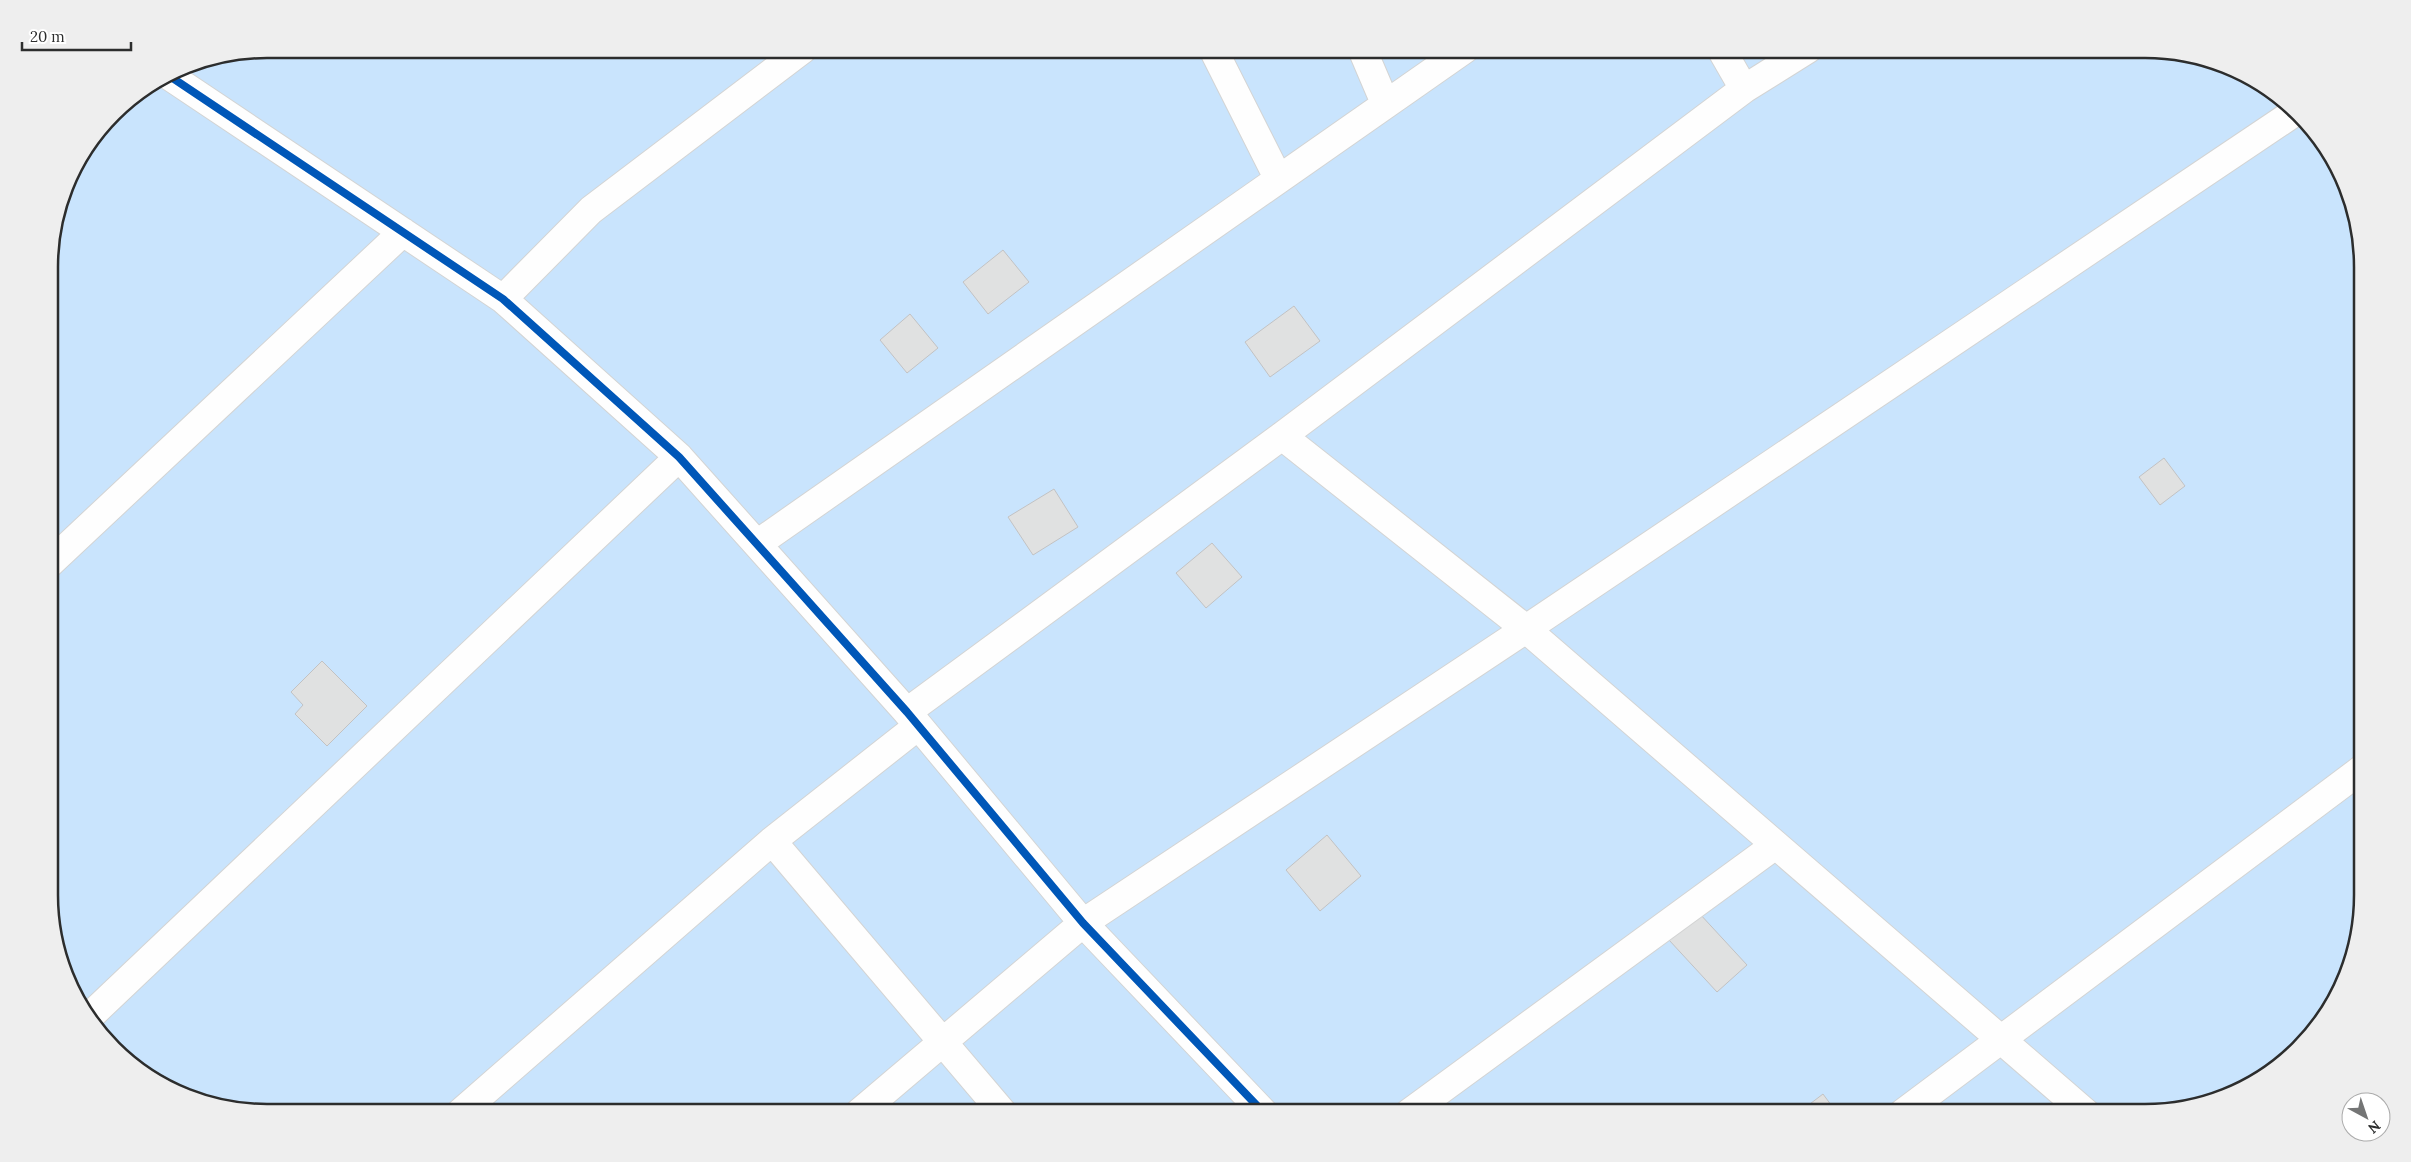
<svg xmlns="http://www.w3.org/2000/svg" width="2411" height="1162" font-family="Lora,serif">
<rect width="100%" height="100%" fill="#fafafb"/>
<path fill="#c9e4fd" d="M267,49H2144L2228,65L2277,94L2317,134L2346,184L2360,239L2362,895L2346,979L2317,1028L2266,1076L2214,1102L2158,1113H267L183,1097L134,1068L94,1028L65,978L51,924L49,252L71,170L123,103L184,65Z"/>
<path fill="#e0e1e1" stroke="#c2c2c3" d="M1003,250L1029,282L988,314L963,282Z
M1294,306L1320,341L1270,377L1245,342Z
M910,314L938,348L907,373L880,340Z
M2164,458L2185,486L2160,505L2139,477Z
M1054,489L1078,527L1033,555L1008,517Z
M1212,543L1242,577L1206,608L1176,573Z
M322,661L367,706L327,746L295,714L303,705L291,692Z
M1327,835L1361,876L1320,911L1286,870Z
M1699,913L1747,965L1717,992L1669,940Z
M1823,1094L1837,1113H1798Z"/>
<g fill="none" stroke-linecap="round" stroke-linejoin="round">
<g stroke="#d3d4d4" stroke-width="30">
<path id="minor" d="M1213,49L1278,178
M1362,49L1385,103
M1721,49L1744,89
M168,75L503,299L679,457L907,712L1083,923L1264,1113
M503,299L591,210L803,49
M1282,436L1526,629L2086,1113
M757,544L1465,49
M50,563L403,232
M907,712L1282,436L1744,89L1808,49
M772,841L1003,1113
M88,1018L679,457
M460,1113L772,841L918,726
M859,1113L1083,923L1526,629L2295,112
M1409,1113L1774,846
M1903,1113L2362,769"/>
</g>
<use href="#minor" stroke="#fefefe" stroke-width="28"/>
<g stroke="#fff" stroke-width="11">
<path id="cycleway" d="M168,75L503,299L679,457L907,712L1083,923L1264,1113"/>
</g>
<use href="#cycleway" stroke="#0057b8" stroke-width="8"/>
</g>
<path d="M0 0H2411V1162H0ZM267 58H2145A209 209 0 0 1 2354 267V895A209 209 0 0 1 2145 1104H267A209 209 0 0 1 58 895V267A209 209 0 0 1 267 58Z" fill="#eee" fill-rule="evenodd"/>
<path fill="none" stroke="#2c2d2d" stroke-width="2.5" d="M267 58H2145A209 209 0 0 1 2354 267V895A209 209 0 0 1 2145 1104H267A209 209 0 0 1 58 895V267A209 209 0 0 1 267 58Z"/>
<g transform="translate(2366 1117) rotate(140)"><circle r="24" fill="#ffffff" stroke="#ababab"/>
<path d="M0-4L9 19L0 12L-9 19Z" fill="#747575"/>
<text y="-8" font-size="14" font-weight="bold" text-anchor="middle" fill="#2c2d2d">N</text>
</g>
<path d="M22 42v8h109v-8" fill="none" stroke="#2c2d2d" stroke-width="2.5"/>
<text x="30" y="42" font-size="15" fill="#2c2d2d" stroke="#ffffff" stroke-width="4" paint-order="stroke">20 m</text>
</svg>
